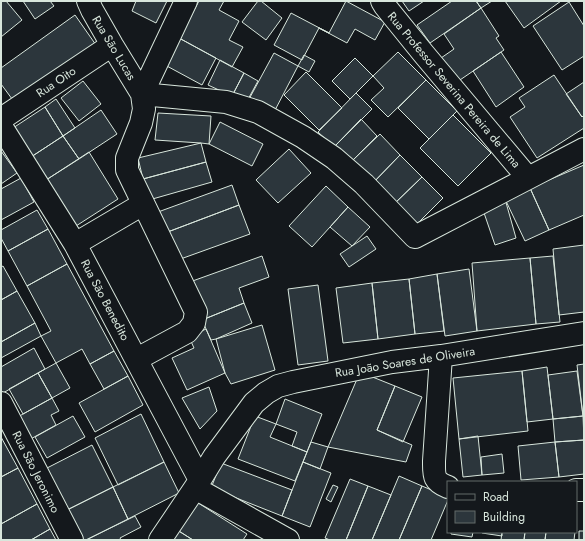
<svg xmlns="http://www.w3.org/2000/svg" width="585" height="541" font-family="Jost,sans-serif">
<rect width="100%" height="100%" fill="#14181c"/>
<path fill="#2c363c" stroke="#d8e6dc" d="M1,1H6L22,20L1,37Z
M23,1H50L54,6L35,19Z
M136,1H167L156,23L132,11Z
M199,1H224L219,10L239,21L229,40L243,47L232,67L179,38Z
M258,1H261L282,18L266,40L242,22Z
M346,1L385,22L375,40L355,29L347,43L319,28L329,33Z
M402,1H424L409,11Z
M452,1H476L481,8L430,43L417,25Z
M476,1H492L481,8Z
M505,1H561L524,28Z
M569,2L584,26V56L562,70L533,26Z
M481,8L499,36L496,38L504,50L457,82L441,58L454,49L444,34Z
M291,13L329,33L319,28L302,60L274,45Z
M75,15L96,45L15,103L1,84V68Z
M179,38L216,58L202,85L165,65Z
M398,52L426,80L388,117L371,100L384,88L373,76Z
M501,52L524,87L496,107L473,71Z
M274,53L298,66L273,114L248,101Z
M304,55L315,61L309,72L298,66Z
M355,58L373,76L350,99L332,81Z
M220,60L244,73L232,96L208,85Z
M306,72L342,108L319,130L284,95Z
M244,73L258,81L246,103L232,96Z
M554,75L582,117L584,115V128L537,158L510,117L525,107L519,98Z
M426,80L457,111L429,139L398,108Z
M83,81L101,104L79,121L61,98Z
M584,82V115L582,117L566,94Z
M356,93L372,109L334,147L318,132Z
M56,99L75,128L63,136L45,107Z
M45,107L63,136L31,157L13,128Z
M101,110L117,134L79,159L63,136Z
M158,113L211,116L209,144L201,143L155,140Z
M453,115L491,153L458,186L420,148Z
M361,119L377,136L350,163L334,147Z
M220,122L263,144L252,166L209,144Z
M380,134L400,155L371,185L350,163Z
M63,136L79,159L46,180L31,157Z
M201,143L206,162L143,179L138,158Z
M289,149L311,173L278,203L256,180Z
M1,151L17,173L1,184Z
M89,152L118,199L76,226L46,180Z
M400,155L422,177L392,206L371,185Z
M206,162L212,182L149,200L143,179Z
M584,165V215L549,230L530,188Z
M422,177L443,198L413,228L392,206Z
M21,178L34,202L1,220V189Z
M232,185L239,205L165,233L158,212Z
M326,186L348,207L312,247L289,226Z
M530,188L549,230L525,241L505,199Z
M505,199L516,238L495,245L482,207Z
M239,205L250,234L175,261L165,233Z
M348,207L370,227L352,246L330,227Z
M37,210L48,229L8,251L1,238V230Z
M48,229L67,264L27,286L8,251Z
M367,236L376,249L349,267L340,254Z
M584,245V312L559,315L553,249Z
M262,256L269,277L239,288L244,303L202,320L187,283Z
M553,256L560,322L536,324L530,258Z
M530,258L536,324L477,331L472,263Z
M67,264L114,351L90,364L82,349L56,363L41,336L51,331L27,286Z
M3,266L17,291L1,300V267Z
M469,269L477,331L445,336L437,274Z
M437,274L444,331L415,334L409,279Z
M409,279L415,334L378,339L372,283Z
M372,283L378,339L343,343L336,288Z
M318,285L328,361L298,365L288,289Z
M17,291L35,323L1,342V300Z
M244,303L252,323L216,339L211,340L202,320Z
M35,323L41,336L1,358V342Z
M262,325L275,370L231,384L225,373L216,339Z
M206,329L225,373L187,390L172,358L194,348L189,337Z
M34,348L45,369L3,393L1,390V367Z
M114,351L128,376L104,389L90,364Z
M56,363L70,388L52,398L38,373Z
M584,364V416H583L577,365Z
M547,367L553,419L527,422L522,371Z
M522,371L528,431L459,439L453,378Z
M577,371L583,416L553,419L548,375Z
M360,372L395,386L377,430L412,445L406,462L328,447Z
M38,373L52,398L23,414L9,389Z
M128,376L143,405L95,432L79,403Z
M395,386L422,397L403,442L377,430Z
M209,387L217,411L200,429L182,398Z
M52,398L59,411L51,415L56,425L27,441L14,419Z
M285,399L322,414L307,452L292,446L297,432L276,424Z
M141,414L164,462L118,485L95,438Z
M73,416L85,437L47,458L35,437Z
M255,416L276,424L270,437L307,452L295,481L238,459Z
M583,416L584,440L555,442L553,419Z
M478,436L482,475L463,477L459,439Z
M1,437L18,468L1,477Z
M584,440V474L559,477L555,442Z
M311,442L328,447L320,469L303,462Z
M555,442L559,477L521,480L518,446Z
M92,445L113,487L67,510L47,468Z
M502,454L504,473L482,475L481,457Z
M164,462L179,493L128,519L113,487Z
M303,462L331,473L310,527L282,516Z
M221,463L292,490L282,516L211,488Z
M18,468L37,504L1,524V477Z
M399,476L422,486L399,540H372Z
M350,479L368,486L346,540H330L325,538Z
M333,485L338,487L331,502L326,499Z
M368,486L391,495L372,540H346Z
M422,486L448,497V500L431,540H399Z
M113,487L128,519L86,540H82L67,510Z
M192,499L247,534L243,540H193L174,528Z
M37,504L50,529L31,540H1V524Z
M135,516L141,527L120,538L121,540H86Z
M174,528L193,540H166Z
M50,529L56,540H31Z
M579,531H584V540H579Z
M451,532H473L472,537L451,534Z
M482,532H502V536L482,533Z
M502,532H525L524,540H501Z
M525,532H546L545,540H524Z
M546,532H575L574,540H545Z"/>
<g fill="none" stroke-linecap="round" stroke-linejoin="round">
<g stroke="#d8e6dc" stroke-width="24">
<path id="street" d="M88,1L92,10L112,45L142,94L144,109L141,123L127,158V170L196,312L194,323L187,332L137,359
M382,1L385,6L423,53L528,178
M142,94L226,102L258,112L303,137L334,158L364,184L415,237L584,149
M142,94L186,1
M1,119L112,45
M1,126L75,244L200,480
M75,244L143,204
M441,356L434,461C434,476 433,481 448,487
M1,403L72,540
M195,488L288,540
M576,490H584
M160,540L195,488L214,457L254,403L266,393L278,386L293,382L392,362L441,356L584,333"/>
</g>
<use href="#street" stroke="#14181c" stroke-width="22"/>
</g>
<g text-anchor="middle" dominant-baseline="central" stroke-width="3" stroke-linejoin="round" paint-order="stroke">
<g font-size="12" fill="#d8e6dc" stroke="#14181c">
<text transform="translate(114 48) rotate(59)">Rua São Lucas</text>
<text transform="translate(56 82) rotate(-34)">Rua Oito</text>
<text transform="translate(454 90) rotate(50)">Rua Professor Severina Pereira de Lima</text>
<text transform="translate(105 300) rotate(62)">Rua São Benedito</text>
<text transform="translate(405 362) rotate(-9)">Rua João Soares de Oliveira</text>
<text transform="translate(36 472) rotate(63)">Rua São Jeronimo</text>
</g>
</g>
<rect width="585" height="541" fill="none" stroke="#d8e6dc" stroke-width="4"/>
<rect x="447" y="481" width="130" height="52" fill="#14181c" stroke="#626a69"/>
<rect x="455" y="494" width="20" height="6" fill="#14181c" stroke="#626a69"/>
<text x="483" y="501" font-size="12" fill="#d8e6dc">Road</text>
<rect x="455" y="511" width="20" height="12" fill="#2c363c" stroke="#626a69"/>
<text x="483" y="521" font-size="12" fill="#d8e6dc">Building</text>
</svg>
